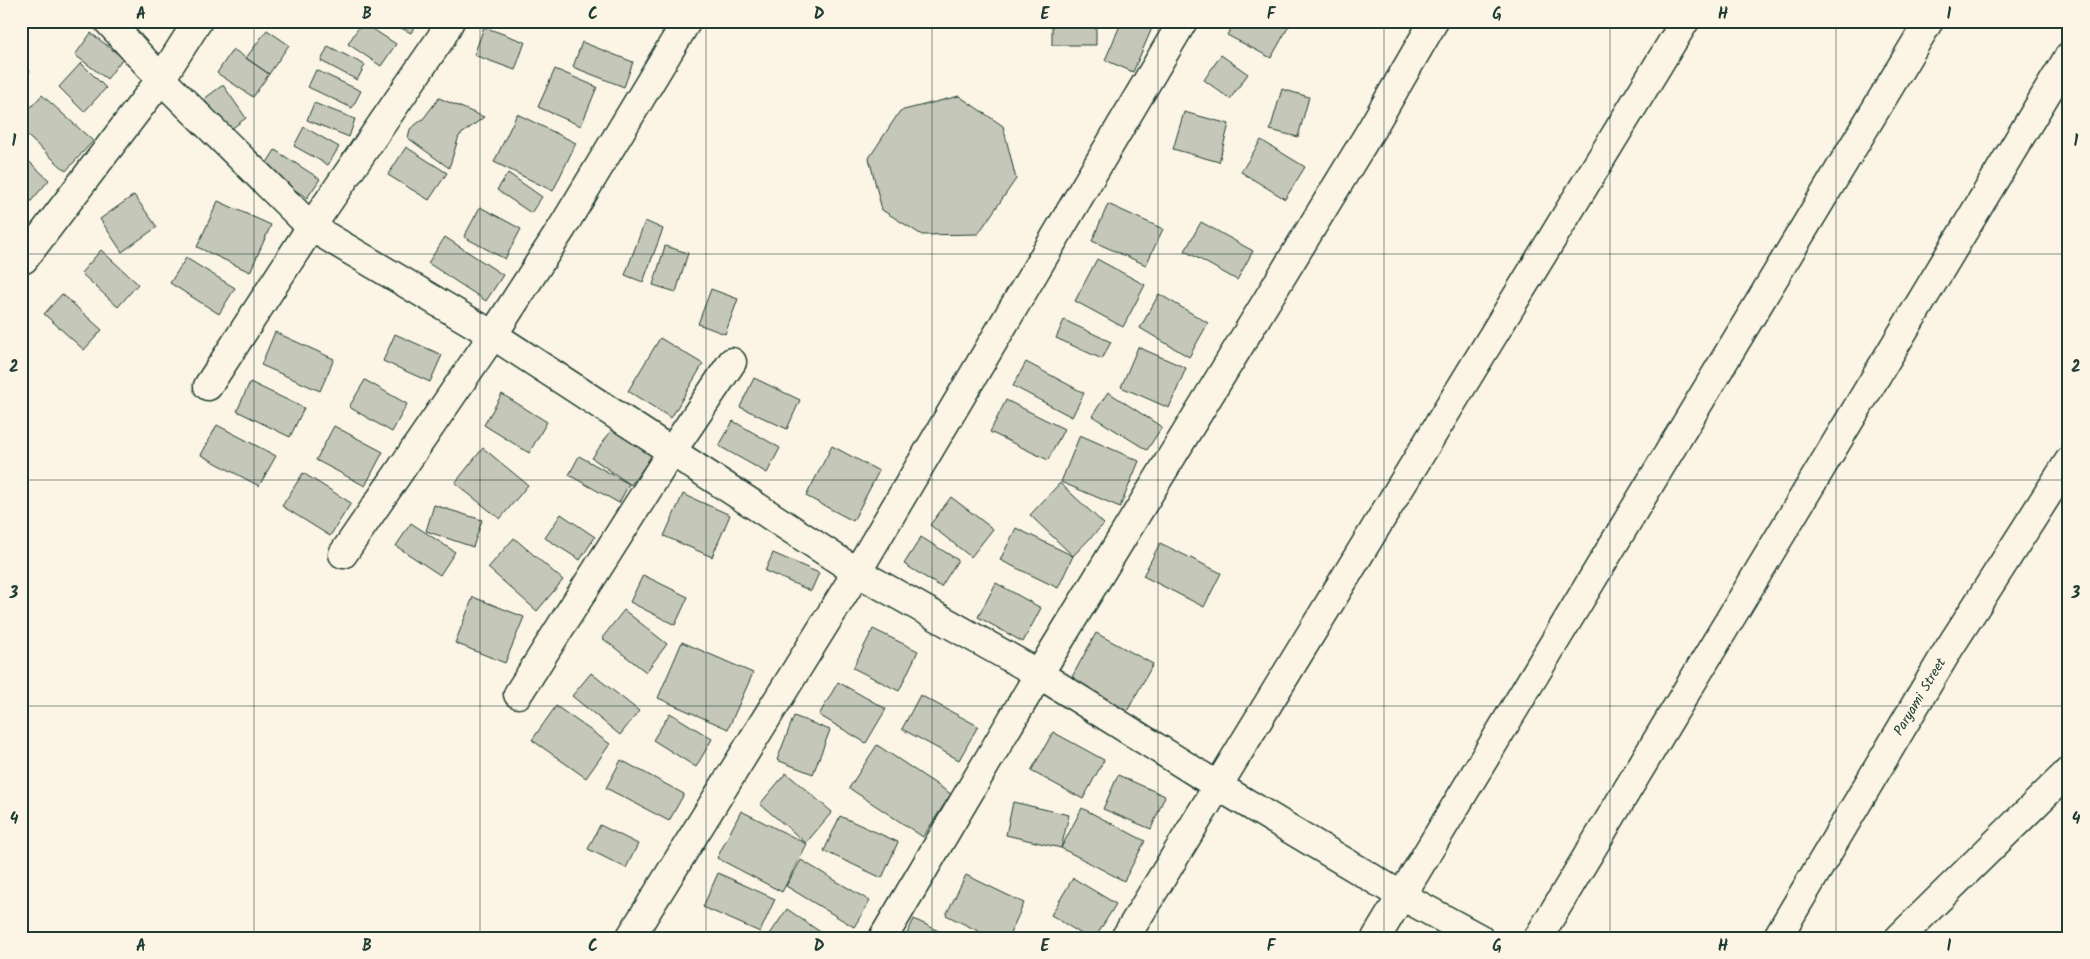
<svg xmlns="http://www.w3.org/2000/svg" width="2090" height="959" font-family="Kalam,sans-serif">
<rect width="100%" height="100%" fill="#fcf5e5"/>
<filter id="ink" filterUnits="userSpaceOnUse"><feTurbulence type="fractalNoise" baseFrequency=".02" numOctaves="2"/><feDisplacementMap in="SourceGraphic" scale="10" xChannelSelector="R" yChannelSelector="G"/><feConvolveMatrix kernelMatrix="1 2 1 2 8 2 1 2 1" color-interpolation-filters="sRGB"/></filter>
<g filter="url(#ink)">
<path fill="#c5c7b9" stroke="#1f3d34" d="M387,21H417L411,33Z
M1052,21H1096V45H1052Z
M1122,21H1155L1133,72L1105,60Z
M1235,21H1284L1290,24L1271,58L1227,35Z
M362,22L396,44L381,66L348,44Z
M484,27L525,42L515,70L474,55Z
M267,30L289,45L269,74L246,58Z
M91,33L123,58L107,79L75,55Z
M582,42L633,62L624,87L573,67Z
M328,46L365,65L357,80L321,61Z
M233,49L269,74L253,97L217,73Z
M1221,55L1248,74L1230,99L1204,80Z
M21,63L30,71L21,82Z
M81,63L106,88L84,112L59,87Z
M555,69L597,87L581,126L538,107Z
M316,70L361,91L352,108L308,87Z
M223,85L246,118L227,132L204,99Z
M1282,89L1309,97L1298,137L1270,130Z
M42,95L93,141L66,171L21,130V118Z
M959,96L1003,126L1016,179L978,234L922,235L882,210L869,158L900,111Z
M439,98L484,117L459,136L449,168L408,138L410,129L423,119Z
M314,103L355,119L349,137L307,120Z
M1184,112L1229,124L1219,162L1173,149Z
M517,114L576,143L553,191L494,162Z
M304,127L339,147L328,165L294,146Z
M1261,140L1305,167L1285,199L1241,172Z
M406,147L447,173L429,200L388,175Z
M275,150L320,179L307,198L263,169Z
M21,154L49,180L27,206L21,201Z
M508,173L542,197L531,213L497,190Z
M134,195L157,227L122,252L100,219Z
M218,201L271,225L250,272L197,247Z
M1108,204L1163,229L1146,265L1092,241Z
M480,207L521,229L505,259L464,237Z
M645,221L663,229L643,282L625,275Z
M1201,222L1253,251L1237,280L1185,251Z
M445,237L503,275L486,301L428,263Z
M665,246L688,253L676,292L653,285Z
M101,250L138,284L118,307L81,273Z
M186,258L235,288L219,314L170,283Z
M1097,259L1145,285L1123,327L1075,301Z
M711,289L738,299L725,334L698,324Z
M62,294L102,330L84,350L44,314Z
M1159,294L1208,323L1189,357L1140,328Z
M1064,320L1111,342L1102,359L1056,338Z
M275,332L334,359L320,391L261,365Z
M395,334L442,355L430,382L383,361Z
M660,338L703,364L671,418L628,391Z
M1138,347L1186,368L1169,408L1121,387Z
M1026,362L1084,393L1072,417L1013,386Z
M754,378L800,400L787,429L740,407Z
M365,380L407,404L392,432L349,407Z
M250,382L304,408L290,437L237,411Z
M1108,392L1162,427L1147,450L1092,416Z
M502,394L547,422L529,453L484,425Z
M1006,400L1064,429L1048,460L990,432Z
M733,421L780,448L767,473L719,446Z
M217,425L276,456L259,486L201,455Z
M334,426L383,452L365,486L316,460Z
M613,428L652,456L631,485L592,458Z
M1080,435L1139,461L1120,507L1061,482Z
M832,446L879,471L853,521L806,496Z
M483,448L528,485L500,519L455,483Z
M579,456L629,484L619,503L569,475Z
M303,473L351,503L330,536L282,506Z
M1060,483L1104,524L1073,556L1030,515Z
M683,494L730,515L712,557L664,536Z
M951,497L993,529L971,557L930,525Z
M434,505L482,520L473,547L426,531Z
M561,514L595,537L580,560L545,538Z
M411,523L455,552L440,575L396,546Z
M1016,528L1073,556L1058,588L1000,560Z
M921,537L958,560L941,587L904,564Z
M514,538L563,580L537,611L488,568Z
M1160,543L1221,573L1204,607L1143,576Z
M773,553L819,573L811,591L765,571Z
M643,575L688,597L675,625L630,602Z
M996,583L1041,608L1023,642L978,617Z
M473,597L524,617L505,663L455,643Z
M624,610L667,644L646,672L602,638Z
M873,629L918,651L899,691L853,668Z
M1096,633L1153,664L1124,717L1067,686Z
M682,642L753,673L728,729L658,698Z
M591,673L639,711L620,735L572,696Z
M838,682L886,709L866,743L819,715Z
M920,695L978,726L959,760L902,729Z
M556,706L610,744L586,778L532,740Z
M670,713L712,739L696,767L653,740Z
M794,716L830,730L813,774L777,760Z
M1053,732L1104,760L1083,799L1031,771Z
M877,745L951,794L923,837L849,788Z
M621,760L684,794L669,821L606,788Z
M786,773L832,812L806,843L760,804Z
M1118,775L1165,796L1151,829L1103,809Z
M1013,802L1069,815L1061,848L1006,835Z
M1082,808L1145,841L1124,881L1061,848Z
M741,811L807,844L782,892L717,858Z
M840,816L898,842L882,878L824,851Z
M600,825L638,844L626,868L588,849Z
M801,860L870,901L854,927L786,886Z
M718,873L775,899L760,932L703,907Z
M966,875L1024,903L1008,938H992L946,915Z
M1073,878L1116,904L1095,938H1088L1051,915Z
M787,909L829,938L768,937Z
M914,919L953,938H905Z"/>
<g fill="none" stroke-linecap="round" stroke-linejoin="round">
<g stroke="#1f3d34" stroke-width="31">
<path id="minor" d="M108,21L161,79L311,227L493,335L857,572L1039,674L1218,786L1402,896L1479,938
M24,259L161,79L198,21
M208,386L311,227L441,38L450,21
M343,554L493,335L562,228L687,21
M518,694L672,451L732,362
M630,938L857,572L1183,21
M883,938L1039,674L1371,130L1434,21
M1125,938L1685,21
M1376,938L1929,21
M1777,938L1948,650L2069,461
M1899,938L2069,771"/>
</g>
<g stroke="#1f3d34" stroke-width="31">
<path id="tertiary" d="M1538,938L2069,56"/>
</g>
<use href="#minor" stroke="#fcf5e5" stroke-width="28"/>
<use href="#tertiary" stroke="#fcf5e5" stroke-width="28"/>
</g>
</g>
<path fill="none" stroke="#1f3d34" stroke-width="1" stroke-opacity="0.55" d="M254,21V938M480,21V938M706,21V938M932,21V938M1158,21V938M1384,21V938M1610,21V938M1836,21V938M21,254H2069M21,480H2069M21,706H2069"/>
<g text-anchor="middle" dominant-baseline="central" stroke-width="4" stroke-linejoin="round" paint-order="stroke">
<g font-size="14" fill="#1f3d34" stroke="#fcf5e5">
<text transform="translate(1920 697) rotate(-59)">Paryami Street</text>
</g>
</g>
<rect width="2090" height="959" fill="none" stroke="#fcf5e5" stroke-width="55"/>
<rect x="28" y="28" width="2034" height="904" fill="none" stroke="#1f3d34" stroke-width="2"/>
<g font-size="16" text-anchor="middle" font-weight="bold" fill="#1f3d34">
<text x="141" y="19">A</text>
<text x="367" y="19">B</text>
<text x="593" y="19">C</text>
<text x="819" y="19">D</text>
<text x="1045" y="19">E</text>
<text x="1271" y="19">F</text>
<text x="1497" y="19">G</text>
<text x="1723" y="19">H</text>
<text x="1949" y="19">I</text>
<text x="14" y="146">1</text>
<text x="2076" y="146">1</text>
<text x="14" y="372">2</text>
<text x="2076" y="372">2</text>
<text x="14" y="598">3</text>
<text x="2076" y="598">3</text>
<text x="14" y="824">4</text>
<text x="2076" y="824">4</text>
<text x="141" y="951">A</text>
<text x="367" y="951">B</text>
<text x="593" y="951">C</text>
<text x="819" y="951">D</text>
<text x="1045" y="951">E</text>
<text x="1271" y="951">F</text>
<text x="1497" y="951">G</text>
<text x="1723" y="951">H</text>
<text x="1949" y="951">I</text>
</g>
</svg>
